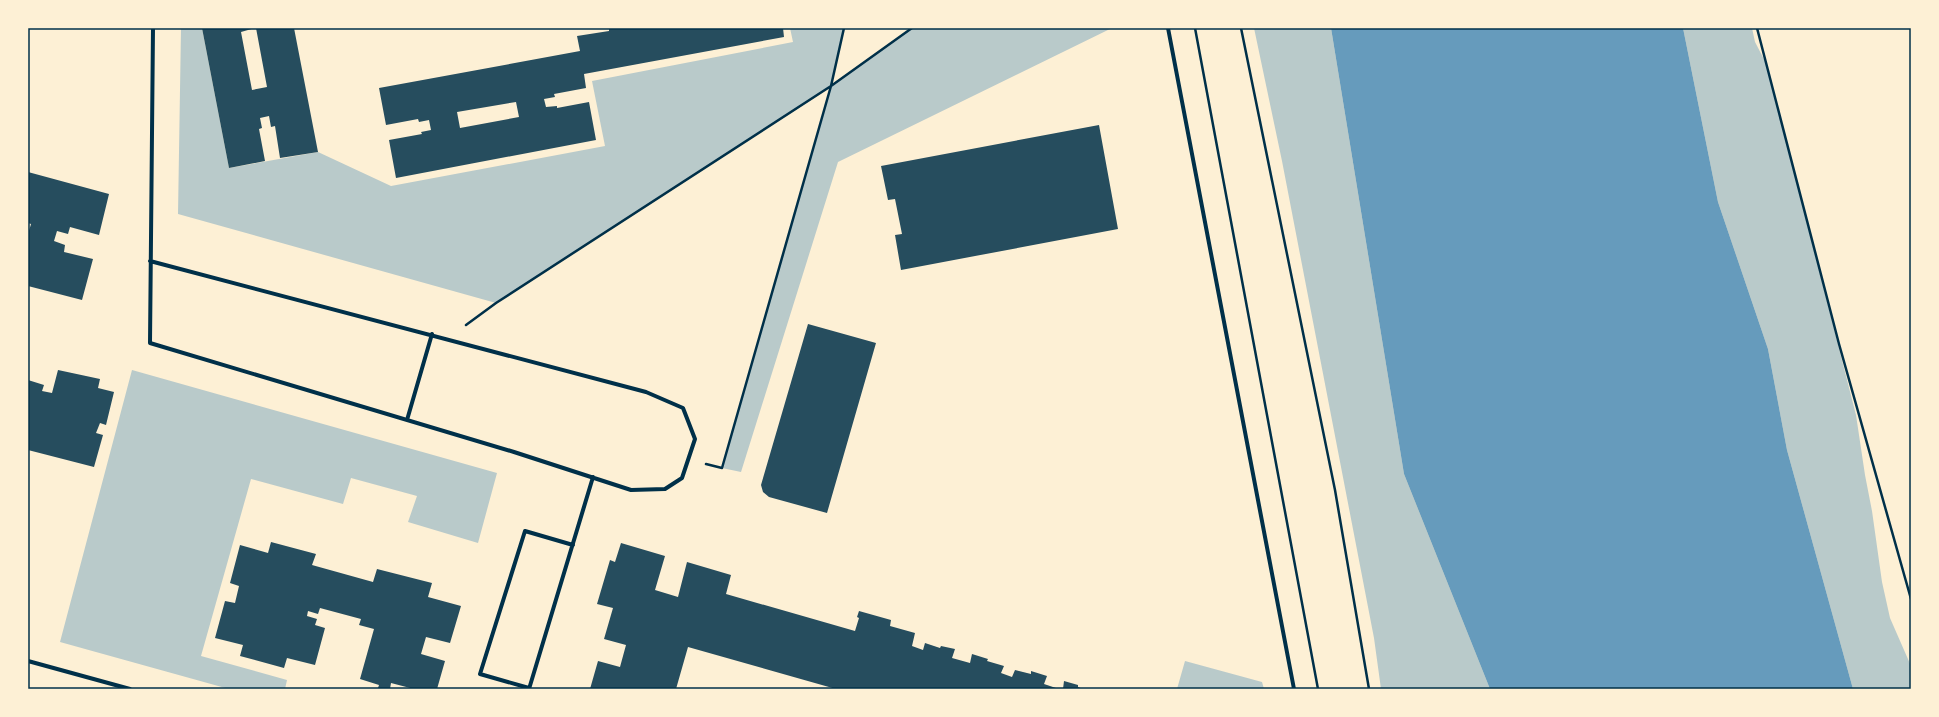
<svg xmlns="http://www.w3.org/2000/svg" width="1939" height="717" font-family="'IBM Plex Sans',sans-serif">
<rect width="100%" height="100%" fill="#fdf0d5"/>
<path fill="#b9caca" d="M181,28H202L229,168L318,152L391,186L605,146L592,81L793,42L790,28H844L831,85L912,28H1112L838,162L741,472L722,468L831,87L496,303L178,214Z
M1254,28H1331L1404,474L1490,689H1381L1374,638L1282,161Z
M1683,28H1752L1755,42L1766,63L1856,415L1865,475L1872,511L1882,582L1890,618L1911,666V689H1853L1787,450L1768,349L1718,202Z
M132,370L497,473L478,543L408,522L417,496L351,478L343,504L251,479L201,656L287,680L285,689H229L60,642Z
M1185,661L1262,682L1264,689H1177Z"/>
<path fill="#669bbc" d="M1331,28H1683L1718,202L1768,349L1787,450L1853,689H1490L1404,474Z"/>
<path fill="#264d5e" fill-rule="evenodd" d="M202,28H255L241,32L252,90L267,87L256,28H294L318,152L280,158L275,126L271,127L269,116L260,118L262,128L259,129L265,161L229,168Z
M609,28H783L784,37L584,74L586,88L554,94L555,97L544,99L546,107L557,106V108L589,102L596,140L396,178L389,140L422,134L421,132L431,130L429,120L419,122L418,119L386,125L379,88L580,51L577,36L609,31ZM516,102L519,117L460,128L457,112Z
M1099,125L1118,229L901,270L895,235L902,234L895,199L888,200L881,166Z
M28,172L109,194L99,235L70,227L68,234L57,231L54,241L65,245L64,252L93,259L82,300L28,286V234L31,224L28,223Z
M808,324L876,343L827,513L769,497L763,492L761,485Z
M58,370L100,379L98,388L114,392L106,425L100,423L96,433L103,435L94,467L28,450V380L44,385L42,391L52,393Z
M271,542L316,554L312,565L373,582L377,569L432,583L428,597L461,606L450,643L426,637L421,654L445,661L437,689H414L391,683L390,689H382L378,688L379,685L360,679L374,629L359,625L361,619L320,608L318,614L308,611L307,616L317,619L315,625L325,628L315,665L287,658L284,668L240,656L243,645L215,638L225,601L235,603L239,586L230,583L240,545L268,553Z
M621,543L665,556L655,590L678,597L687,562L731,575L726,594L855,631L859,618L857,617L859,611L891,620L890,626L915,633L912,646L923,650L925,643L940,648L941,646L955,649L952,658L970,663L972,654L988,659L987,661L1004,666L1001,673L1012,677L1015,670L1031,674V671L1047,676L1044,684L1059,689H836L688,647L676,689H590L598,661L620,667L626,645L604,639L613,608L597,604L610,560L615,562Z
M1064,681L1078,685V687L1083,689H1063Z"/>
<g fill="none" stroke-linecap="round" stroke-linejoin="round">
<path stroke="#003049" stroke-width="2.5" d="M1195,28L1318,689
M1241,28L1335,490L1369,689
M1757,28L1839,344L1911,599
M466,325L496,303L831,86L912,28
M706,464L722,468L831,86L844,28"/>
<path stroke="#003049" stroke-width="4" d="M1168,28L1294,689
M150,261L646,392L683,408L695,439L682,478L665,489L631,490L514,452L150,343L153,28
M407,420L432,334
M28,661L130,689
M529,688L480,674L525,531L573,545
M529,689L593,477"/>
</g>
<rect width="1939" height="717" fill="none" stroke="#fdf0d5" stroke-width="58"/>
<rect x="29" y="29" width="1881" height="659" fill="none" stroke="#003049" stroke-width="1.5"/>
</svg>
